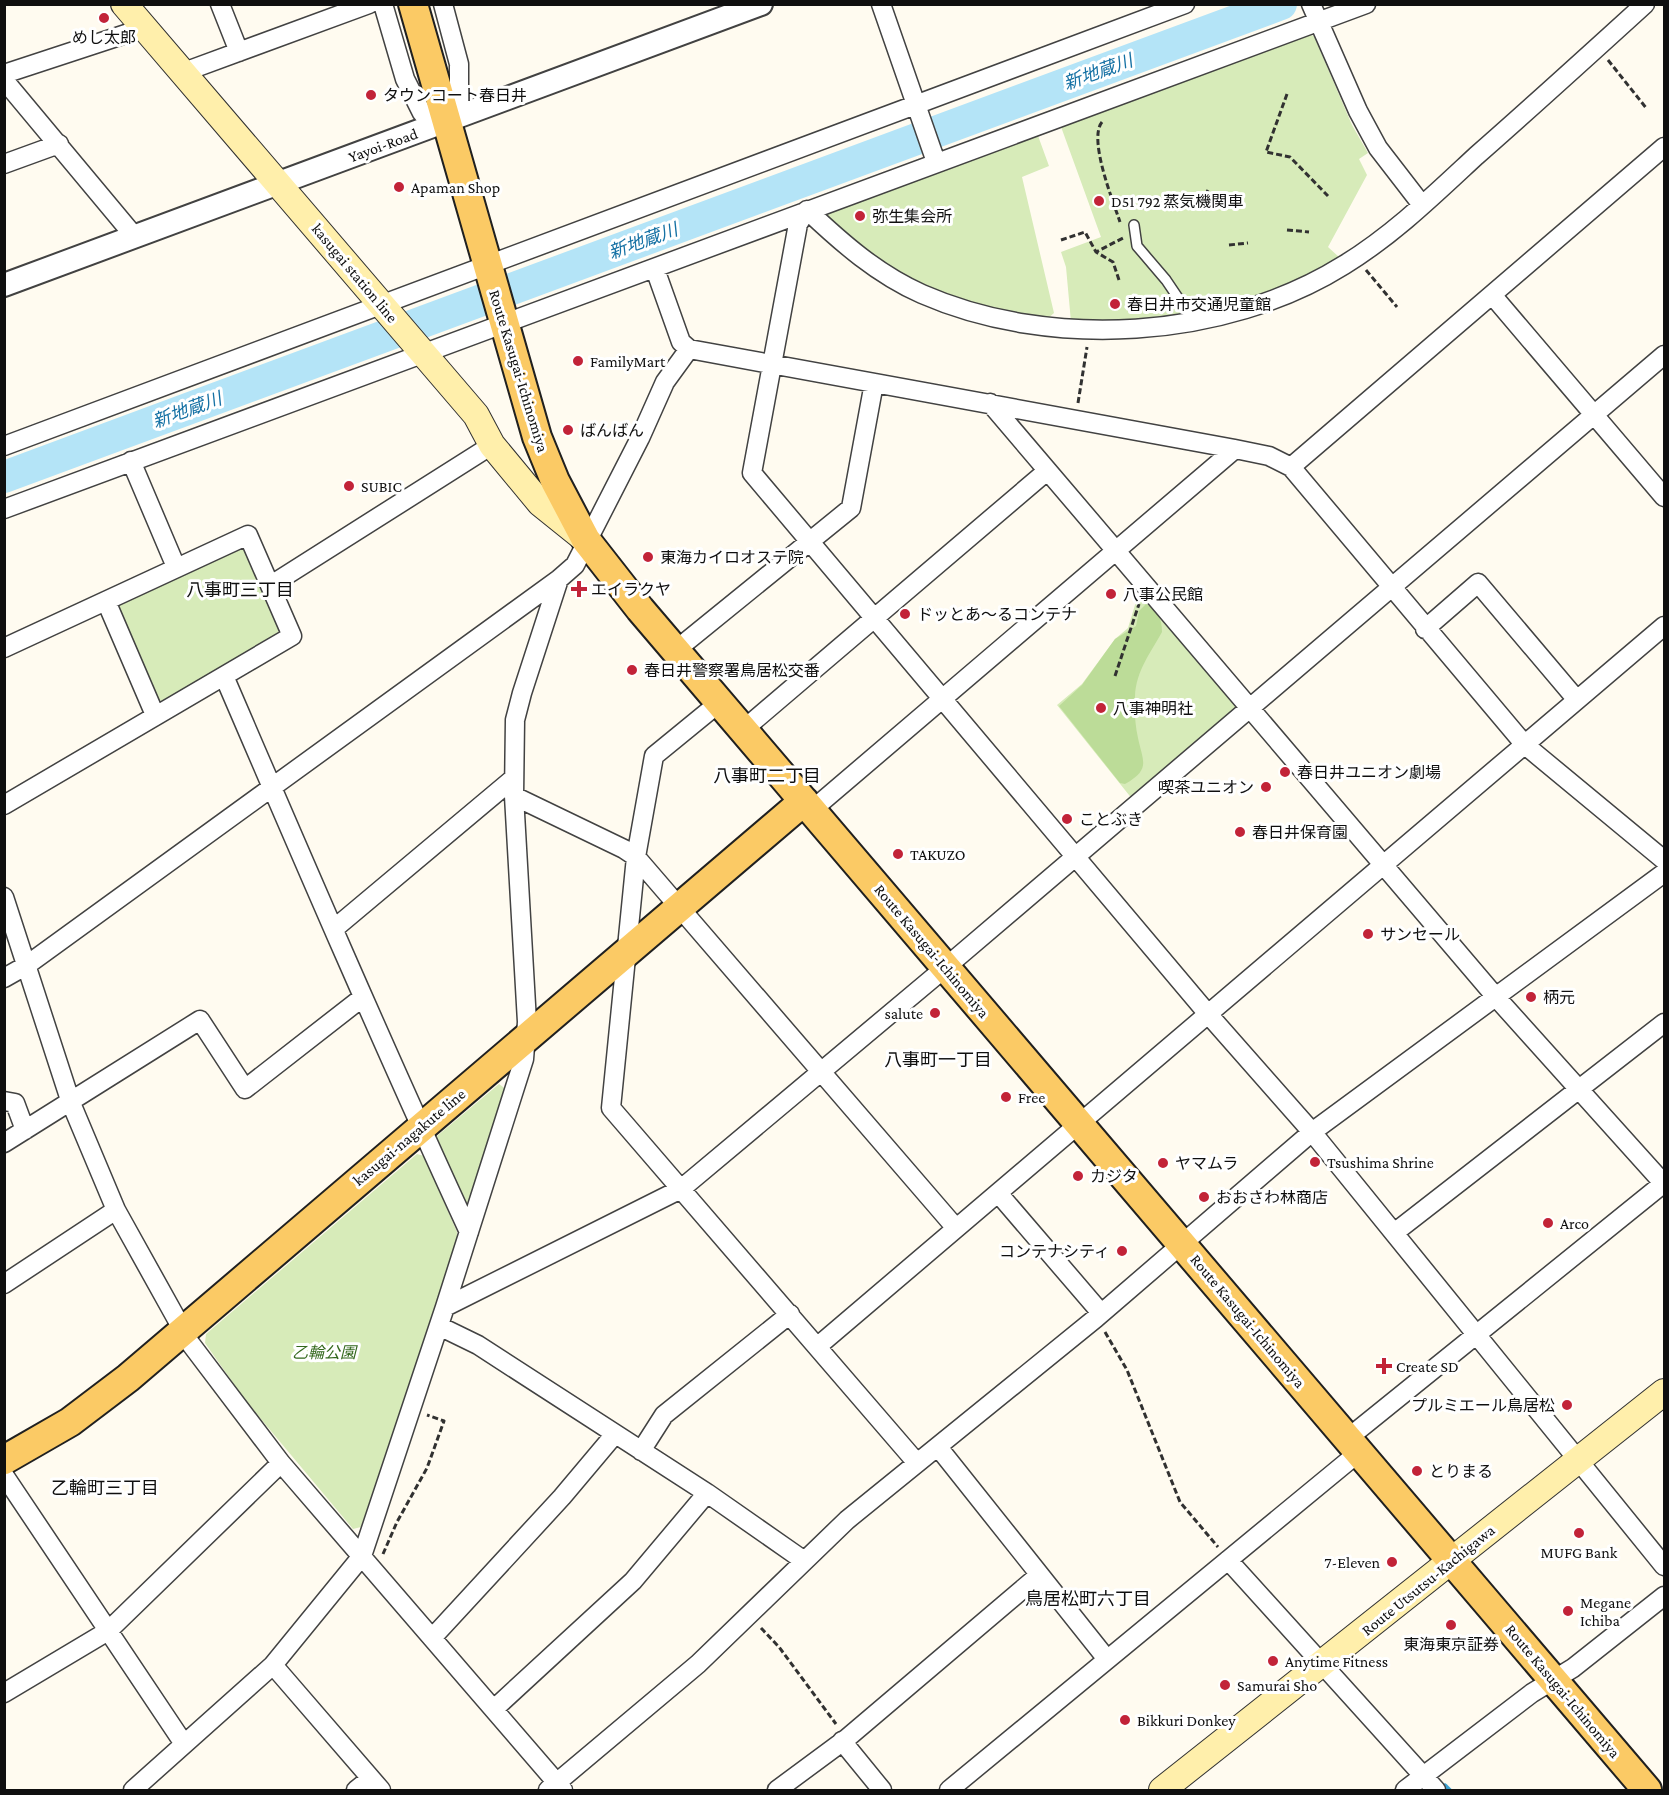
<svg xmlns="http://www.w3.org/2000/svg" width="1669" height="1795" font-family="'Crimson Pro','Noto Sans JP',serif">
<rect width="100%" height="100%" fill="#fffbf0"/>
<path fill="#d7ebb9" d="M1307,34L1314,36L1352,125L1368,153L1359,159L1367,175L1328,247L1340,258C1262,312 1162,320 1071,322L1066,267L1061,252L1101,237L1060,124Z
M1037,133L1049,166L1022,177L1054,313L1047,319C1026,315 1004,313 983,307C923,293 874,258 827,219L829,210Z
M238,548L249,552L280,626L277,635L165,702L156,699L117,611L121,603Z
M1138,595L1147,597L1239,705V710L1133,800L1057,705L1082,684L1115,639L1128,628Z
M499,1084L507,1090L469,1202H462L436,1143L437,1136Z
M417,1154L424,1156L457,1232V1240L361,1527L353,1529L245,1400L205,1343L206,1334Z"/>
<path fill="#bcdc98" d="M1146,604C1158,610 1162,619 1162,632C1151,652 1136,671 1135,696C1134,708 1135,725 1138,738C1143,762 1151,769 1125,784L1120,783L1059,706L1082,685L1115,639L1136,626L1139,611Z"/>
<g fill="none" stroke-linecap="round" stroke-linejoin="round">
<path stroke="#3aa0d0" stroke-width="5" d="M1445,1786L1449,1790"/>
<path stroke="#b4e4f7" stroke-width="32" d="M4,477L1281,4"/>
<g stroke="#424242" stroke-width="12">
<path id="service" d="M1134,225L1137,246L1166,280L1193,320"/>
</g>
<g stroke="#424242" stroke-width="21">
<path id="minor" d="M220,4L239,52
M383,4L405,79L422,113L446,121L459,98V64L443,4
M881,4L936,162
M1311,4L1358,111L1378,148L1422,205
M1645,4C1589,55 1533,106 1476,156C1434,195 1393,235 1344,265C1224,340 1050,350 922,294C877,274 842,243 807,210L798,224L752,473L1208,1014L1312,1132L1664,1566
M184,72L369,4
M4,74L144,28
M4,80L135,237
M4,164L59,144
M655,269L681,342L689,349L1235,449L1269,456L1291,467L1525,745L1664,860
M1493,296L1664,497
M990,403L1495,996L1664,1184
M4,446L1185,4
M131,461L176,567
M1291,467L1664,147
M4,509L1366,4
M271,585L492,445
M106,601L155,715
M1425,629L1478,583L1577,700
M4,648L248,535L292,636L4,805
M676,650L851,508L874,383
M224,676C304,862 384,1048 469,1232
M720,702L654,756L636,857L611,1108L917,1463
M743,730L1047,471
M514,796L624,849L636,857L955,1227
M812,810L1235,449
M4,897L71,1103L116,1210L190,1343L281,1463L563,1790
M335,928L514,778
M4,978L27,965L559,579L575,565L640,438L665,382L689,349
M4,1101L15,1103L25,1130
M4,1143L200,1020L245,1089L363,997
M998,1193L1101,1313
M1394,1233L1664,1023
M4,1284L116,1210
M445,1307L681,1189L946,967L1664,355
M439,1326L478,1345L707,1493L803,1560
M818,1346L1664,626
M1347,1439L1664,1183
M938,1447L1106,1658
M641,1451L664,1415L790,1314
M4,1475L184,1744
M1228,1560L1436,1790
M433,1637L562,1497L615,1434
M273,1665L381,1790
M4,1693L108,1631L281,1463
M494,1709L633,1581L707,1493
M842,1741L882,1790
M133,1790L273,1665L362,1556L445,1307L524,1059L527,1022L514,796L515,720L522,693L559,579
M356,1790L370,1779
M548,1790L698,1664L847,1520L1096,1318L1312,1132L1664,873
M777,1790L846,1739L1038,1576
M949,1790L1358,1453
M1405,1790L1532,1693L1573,1668L1664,1596"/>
</g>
<g stroke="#424242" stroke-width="26">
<path id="tertiary" d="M4,285L761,4"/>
</g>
<g stroke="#313131" stroke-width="28">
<path id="secondary" d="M124,4L476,415L492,445L540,503L586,540
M1162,1790L1664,1392"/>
</g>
<g stroke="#202020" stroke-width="32">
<path id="primary" d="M413,4L537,437L555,481L586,540L640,609L1647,1790
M4,1460L70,1422L128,1378L804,801"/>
</g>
<path stroke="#313131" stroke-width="3" stroke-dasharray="6 3" stroke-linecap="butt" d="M1608,60L1647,109
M1287,94L1266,152L1290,157L1328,196
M1102,122C1088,139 1113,201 1120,222
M1142,208L1160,203L1193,208L1200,206L1208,190
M1287,230L1309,232
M1061,240L1085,232L1096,252
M1229,245L1248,243
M1366,270L1397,307
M1119,280L1113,262L1096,252L1123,238
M1078,403L1087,347
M1115,676L1139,604
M1105,1332L1127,1370L1180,1502L1218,1547
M383,1554L397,1522L427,1468L444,1421L427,1415
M761,1628L779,1647L836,1724"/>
<use href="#service" stroke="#fff" stroke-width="9"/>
<use href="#minor" stroke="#fff" stroke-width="18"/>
<use href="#tertiary" stroke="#fff" stroke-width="22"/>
<use href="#secondary" stroke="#ffefab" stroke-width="26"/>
<use href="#primary" stroke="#fbca65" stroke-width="28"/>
</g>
<g fill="#c22338" stroke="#fff" stroke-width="2">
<circle cx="104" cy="18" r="6"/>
<circle cx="371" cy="95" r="6"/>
<circle cx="399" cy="187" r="6"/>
<circle cx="1099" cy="201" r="6"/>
<circle cx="860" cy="216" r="6"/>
<circle cx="1115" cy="304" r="6"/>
<circle cx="578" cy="361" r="6"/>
<circle cx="568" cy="430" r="6"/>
<circle cx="349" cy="486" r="6"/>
<circle cx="648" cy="557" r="6"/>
<path d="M576 580h6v6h6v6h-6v6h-6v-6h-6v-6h6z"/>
<circle cx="1111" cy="594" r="6"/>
<circle cx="905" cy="614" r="6"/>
<circle cx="632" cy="670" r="6"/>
<circle cx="1101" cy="708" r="6"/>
<circle cx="1285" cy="772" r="6"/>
<circle cx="1266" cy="787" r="6"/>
<circle cx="1067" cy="819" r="6"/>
<circle cx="1240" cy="832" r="6"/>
<circle cx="898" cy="854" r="6"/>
<circle cx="1368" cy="934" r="6"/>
<circle cx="1531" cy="997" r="6"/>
<circle cx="935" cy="1013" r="6"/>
<circle cx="1006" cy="1097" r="6"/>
<circle cx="1315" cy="1162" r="6"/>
<circle cx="1163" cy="1163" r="6"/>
<circle cx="1078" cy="1176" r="6"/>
<circle cx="1204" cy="1197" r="6"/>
<circle cx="1548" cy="1223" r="6"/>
<circle cx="1122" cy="1251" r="6"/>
<path d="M1381 1357h6v6h6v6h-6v6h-6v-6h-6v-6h6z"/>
<circle cx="1567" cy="1405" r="6"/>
<circle cx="1417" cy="1471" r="6"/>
<circle cx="1579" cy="1533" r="6"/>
<circle cx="1392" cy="1562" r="6"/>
<circle cx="1568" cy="1611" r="6"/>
<circle cx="1451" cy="1625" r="6"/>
<circle cx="1273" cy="1661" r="6"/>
<circle cx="1225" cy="1685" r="6"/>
<circle cx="1125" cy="1720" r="6"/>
</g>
<g text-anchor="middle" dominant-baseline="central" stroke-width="6" stroke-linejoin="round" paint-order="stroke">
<g font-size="16" fill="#0f0f0f" stroke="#fff" text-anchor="start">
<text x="104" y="37" text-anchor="middle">めし太郎</text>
<text x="383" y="95">タウンコート春日井</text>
<text x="411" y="187">Apaman Shop</text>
<text x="1111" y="201">D51 792 蒸気機関車</text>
<text x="872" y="216">弥生集会所</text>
<text x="1127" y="304">春日井市交通児童館</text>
<text x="590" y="361">FamilyMart</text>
<text x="580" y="430">ばんばん</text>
<text x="361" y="486">SUBIC</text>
<text x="660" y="557">東海カイロオステ院</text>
<text x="591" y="589">エイラクヤ</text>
<text x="1123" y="594">八事公民館</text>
<text x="917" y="614">ドッとあ〜るコンテナ</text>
<text x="644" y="670">春日井警察署鳥居松交番</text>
<text x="1113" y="708">八事神明社</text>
<text x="1297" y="772">春日井ユニオン劇場</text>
<text x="1254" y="787" text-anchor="end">喫茶ユニオン</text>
<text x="1079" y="819">ことぶき</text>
<text x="1252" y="832">春日井保育園</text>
<text x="910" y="854">TAKUZO</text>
<text x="1380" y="934">サンセール</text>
<text x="1543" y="997">柄元</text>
<text x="923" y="1013" text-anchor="end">salute</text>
<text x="1018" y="1097">Free</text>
<text x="1327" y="1162">Tsushima Shrine</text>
<text x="1175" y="1163">ヤマムラ</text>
<text x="1090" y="1176">カジタ</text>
<text x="1216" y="1197">おおさわ林商店</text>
<text x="1560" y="1223">Arco</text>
<text x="1110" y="1251" text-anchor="end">コンテナシティ</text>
<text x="1396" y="1366">Create SD</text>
<text x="1555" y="1405" text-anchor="end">プルミエール鳥居松</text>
<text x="1429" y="1471">とりまる</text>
<text x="1579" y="1552" text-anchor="middle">MUFG Bank</text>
<text x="1380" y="1562" text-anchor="end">7-Eleven</text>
<text x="1580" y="1602">Megane<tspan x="1580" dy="18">Ichiba</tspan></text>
<text x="1451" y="1644" text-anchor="middle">東海東京証券</text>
<text x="1285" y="1661">Anytime Fitness</text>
<text x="1237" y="1685">Samurai Sho</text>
<text x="1137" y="1720">Bikkuri Donkey</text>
</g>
<g font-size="16" fill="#0f0f0f" stroke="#fff">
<text transform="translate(383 145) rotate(-20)">Yayoi-Road</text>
<text transform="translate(355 273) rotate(50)">kasugai station line</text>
<text transform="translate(519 371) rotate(73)">Route Kasugai-Ichinomiya</text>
<text transform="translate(932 951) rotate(50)">Route Kasugai-Ichinomiya</text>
<text transform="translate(409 1137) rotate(-40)">kasugai-nagakute line</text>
<text transform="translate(1248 1321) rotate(50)">Route Kasugai-Ichinomiya</text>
<text transform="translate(1428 1580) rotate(-39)">Route Utsutsu-Kachigawa</text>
<text transform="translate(1563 1691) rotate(50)">Route Kasugai-Ichinomiya</text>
</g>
<g font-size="16" font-style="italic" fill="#33681d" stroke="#fff">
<text x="324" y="1352">乙輪公園</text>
</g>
<g font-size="18" font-style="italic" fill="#1571a4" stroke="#fff">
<text transform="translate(1098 72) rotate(-20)">新地蔵川</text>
<text transform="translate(643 241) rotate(-20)">新地蔵川</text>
<text transform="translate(187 410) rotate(-20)">新地蔵川</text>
</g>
<g font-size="18" fill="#0f0f0f" stroke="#fff">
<text x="240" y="590">八事町三丁目</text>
<text x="767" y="776">八事町二丁目</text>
<text x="938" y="1060">八事町一丁目</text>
<text x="105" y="1488">乙輪町三丁目</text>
<text x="1088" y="1599">鳥居松町六丁目</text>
</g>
</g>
<rect width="1669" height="1795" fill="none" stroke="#0f0f0f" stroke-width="12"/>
</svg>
